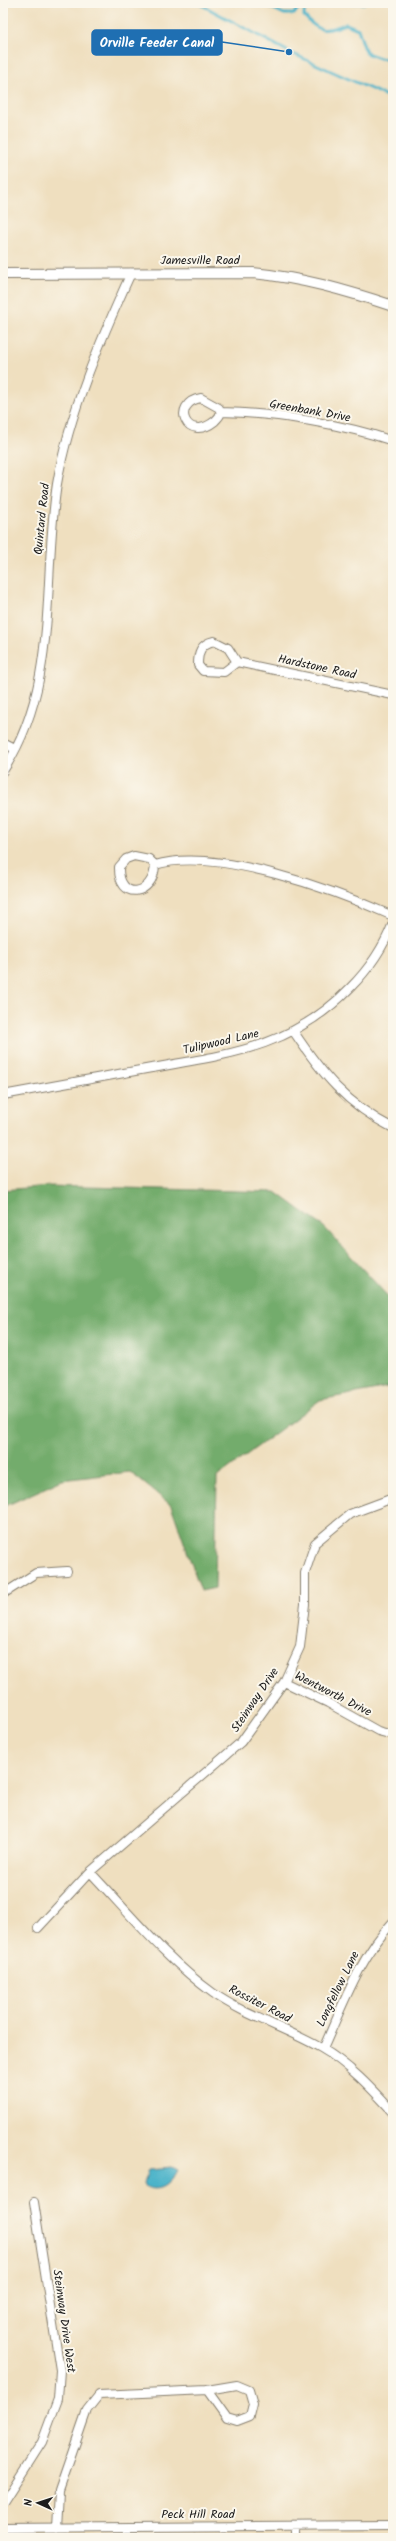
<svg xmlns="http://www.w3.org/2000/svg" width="396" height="2541" font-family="Kalam,sans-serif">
<rect width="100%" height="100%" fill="#fbf7ec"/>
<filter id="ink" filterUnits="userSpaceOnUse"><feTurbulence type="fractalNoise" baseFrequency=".025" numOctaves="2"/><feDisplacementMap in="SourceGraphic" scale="8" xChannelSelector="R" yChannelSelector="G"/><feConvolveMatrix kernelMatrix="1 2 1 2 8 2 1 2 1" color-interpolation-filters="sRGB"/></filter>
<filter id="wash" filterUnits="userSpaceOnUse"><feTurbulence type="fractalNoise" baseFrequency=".012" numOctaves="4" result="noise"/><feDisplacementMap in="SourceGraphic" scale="16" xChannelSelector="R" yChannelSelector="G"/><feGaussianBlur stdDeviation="0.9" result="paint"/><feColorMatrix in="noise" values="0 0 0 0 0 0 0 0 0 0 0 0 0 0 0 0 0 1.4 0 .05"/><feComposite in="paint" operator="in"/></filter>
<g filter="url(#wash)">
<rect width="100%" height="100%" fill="#efdfbf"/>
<path fill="#73ac6c" stroke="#486444" d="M48,1186L276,1192L324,1227L393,1302V1386L320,1400L217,1477L215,1588L201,1591L171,1505L130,1472L62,1480L3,1507V1190Z"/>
<path fill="#4bb3c9" stroke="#346872" d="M172,2167L178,2170C171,2184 161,2193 146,2187L144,2183L148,2169Z"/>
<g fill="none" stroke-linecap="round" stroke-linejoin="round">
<path stroke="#4bb3c9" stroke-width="3" d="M198,3L289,52L393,99
M261,3L284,14H294L302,3
M305,3L304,16C320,33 324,32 346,24L358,29L366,53L380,58L393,60
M351,3H365"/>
</g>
</g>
<g filter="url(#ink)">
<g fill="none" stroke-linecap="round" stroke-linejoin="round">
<g stroke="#867e6e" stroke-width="10">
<path id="minor" d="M201,398L219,408C222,414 220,416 215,421C186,444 170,403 201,398Z
M221,412C274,413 343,424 393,441
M214,641L228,648L237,662L224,672L203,671L198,665C198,653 200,644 214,641Z
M237,662L393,695
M3,743L15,749
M3,771C60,685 42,581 57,484C69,413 101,339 131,273
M134,856L149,859L155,865C154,896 118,902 119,867L126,859Z
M155,865C216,846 336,891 393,916
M294,1032C322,1074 346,1104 393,1128
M3,1095C51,1086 99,1078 146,1069C225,1055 291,1049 350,988C370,968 383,949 393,923
M3,1594L36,1573L67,1571
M284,1682L328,1703L378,1731L393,1735
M90,1872C129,1913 167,1960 213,1993C246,2016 286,2028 321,2048C349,2064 372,2089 393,2112
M38,1928L90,1872L241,1742L284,1682L300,1647L305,1604V1573L315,1543L350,1514L393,1498
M323,2049C343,2005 359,1958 393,1922
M3,2503L42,2442L58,2399L60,2370L34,2202
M295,2526V2538
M3,2528L393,2525
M57,2528L59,2491L87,2410L99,2395L207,2390L227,2418L237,2421L250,2416L253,2404L249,2390L237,2385L207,2390"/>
</g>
<g stroke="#867e6e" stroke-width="12">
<path id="tertiary" d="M3,274L253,273C303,278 345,290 393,306"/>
</g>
<use href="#minor" stroke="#fff" stroke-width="8"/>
<use href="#tertiary" stroke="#fff" stroke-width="10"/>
</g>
</g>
<g text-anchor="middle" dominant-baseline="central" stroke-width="4" stroke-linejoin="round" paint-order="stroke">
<g font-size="12" fill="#1c1c1c" stroke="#fbf7ec">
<text x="200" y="260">Jamesville Road</text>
<text transform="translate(310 411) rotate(10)">Greenbank Drive</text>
<text transform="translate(42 519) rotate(-84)">Quintard Road</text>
<text transform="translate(317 667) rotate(12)">Hardstone Road</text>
<text transform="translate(221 1042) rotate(-13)">Tulipwood Lane</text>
<text transform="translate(333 1694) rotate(27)">Wentworth Drive</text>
<text transform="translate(255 1700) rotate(-56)">Steinway Drive</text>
<text transform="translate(338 1989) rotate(-64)">Longfellow Lane</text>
<text transform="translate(260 2004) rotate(27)">Rossiter Road</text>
<text transform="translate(64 2321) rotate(82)">Steinway Drive West</text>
<text x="198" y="2514">Peck Hill Road</text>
</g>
</g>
<path fill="none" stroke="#1f6fb2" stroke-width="1.5" d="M289 52L222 42"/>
<circle fill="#1f6fb2" stroke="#fbf7ec" stroke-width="1.5" cx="289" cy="52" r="4"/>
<rect fill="#1f6fb2" stroke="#1f6fb2" stroke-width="1.5" x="92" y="30" width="130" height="25" rx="4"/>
<g font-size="13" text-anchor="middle" font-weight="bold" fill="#fff">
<text x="157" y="47">Orville Feeder Canal</text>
</g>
<rect width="396" height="2541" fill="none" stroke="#fbf7ec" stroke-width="16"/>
<g transform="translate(38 2503) rotate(273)" stroke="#fbf7ec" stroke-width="3" paint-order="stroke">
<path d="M0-3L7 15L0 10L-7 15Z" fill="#1c1c1c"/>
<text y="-6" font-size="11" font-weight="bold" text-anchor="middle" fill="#1c1c1c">N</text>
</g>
</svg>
